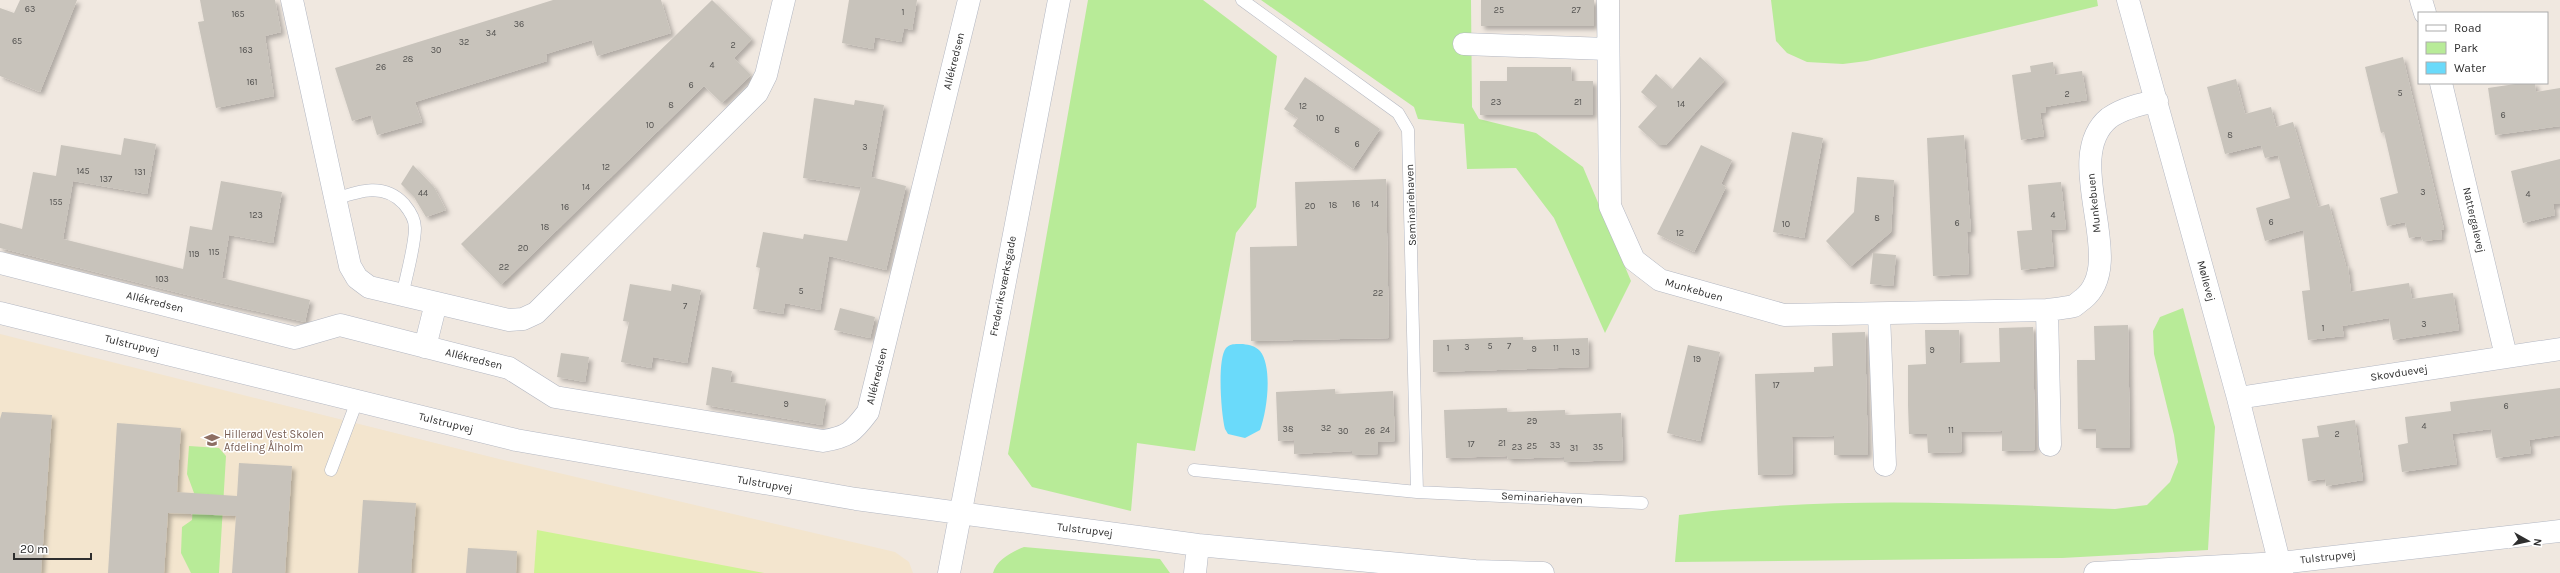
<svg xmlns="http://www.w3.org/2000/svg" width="2560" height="573" font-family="Karla,sans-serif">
<defs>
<filter id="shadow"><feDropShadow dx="3.5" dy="3.5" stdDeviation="2" flood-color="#0004"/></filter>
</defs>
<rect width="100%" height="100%" fill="#f0e8e0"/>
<path fill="#f3e5ce" d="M0,334L499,459L895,552L909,562L913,573H0Z"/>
<path fill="#b8eb98" d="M1088,0H1203L1277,56L1256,207L1236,233L1195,451L1137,443L1131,511L1032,487L1008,454Z
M1261,0H1471L1472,107L1479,119L1536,133L1583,167L1631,281L1605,333L1554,218L1516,168L1467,169L1464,124L1418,119L1414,107Z
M1771,0H2097L2098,6L1867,61L1843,64L1807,62L1787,53L1776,41Z
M2183,308L2215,427L2208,550L2062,558L1675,562L1679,515C1824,496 1969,503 2115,509L2147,505L2170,482L2178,462L2174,435L2154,354L2153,331L2160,317Z
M189,446L219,448L226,456L219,573H191L181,553L182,527L192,520L194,493L187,474Z
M1024,547L1160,559L1170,573H993C996,560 1013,551 1024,547Z"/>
<path fill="#cef393" d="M537,530L764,573H534Z"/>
<path fill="#6adafa" d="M1243,344C1250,345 1255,346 1260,351C1273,367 1267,412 1260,430L1245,438L1228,434L1225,429C1221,414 1217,359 1226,348C1230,343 1237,344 1243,344Z"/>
<path fill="#c8c3bb" filter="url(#shadow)" d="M20,0H77L40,92L0,76V8L14,13Z
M200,0H275L281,32L265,36L274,96L216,108L198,22L204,21Z
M553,0H661L671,33L597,56L592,40L546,54L547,61L415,102L422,122L377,135L371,115L352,121L335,68Z
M712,0L752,39L734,58L751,75L722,103L704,86L501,285L461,244Z
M849,0H917L912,30L904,28L901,42L875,37L873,49L842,43Z
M1481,0H1594V26H1481Z
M1700,57L1725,80L1666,145H1658L1638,127L1657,106L1641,92L1656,74L1672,89Z
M2403,57L2444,229L2441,230L2442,239L2423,241L2421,236L2409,238L2405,222L2387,226L2380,198L2398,193L2384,132L2381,133L2365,67Z
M2053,62L2055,75L2082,71L2087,100L2045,107L2046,112L2040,113L2044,136L2021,140L2012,75L2031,72L2030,66Z
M1507,67H1571L1572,81H1593V115H1480V81H1507Z
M1305,77L1380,129L1353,169L1293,126L1298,118L1284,109Z
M2236,79L2245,114L2271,107L2276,127L2293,122L2318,207L2329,204L2346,266H2348L2351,292L2409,283L2412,299L2453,293L2459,330L2393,340L2389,318L2342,326L2344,336L2308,340L2302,291L2310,290L2303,230L2265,241L2256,208L2290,198L2278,155L2265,158L2261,145L2225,154L2207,87Z
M2522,83H2535L2536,92L2560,88V126L2495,135L2488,88Z
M814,98L854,105L855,100L884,105L871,177L906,186L886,270L829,256L820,310L785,303L783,314L753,309L760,268L756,267L763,232L803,239L804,234L847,241L861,187L803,178Z
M1792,132L1823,138L1804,238L1773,232Z
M1964,135L1971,232H1967L1969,274L1933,276L1927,138Z
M124,138L156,144L147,194L73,181L63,239L183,269L190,226L212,230L221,181L282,192L273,243L229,235L222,278L310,300L305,322L207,300L0,248V223L22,229L33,172L56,176L61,145L121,155Z
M1701,145L1732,160L1721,184L1726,187L1694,252L1657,234Z
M2560,159V204H2553L2555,215L2523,223L2511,171Z
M413,165L434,187L446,210L426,217L414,197L401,184Z
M1857,177L1894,180L1891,232L1850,267L1826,241L1854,212Z
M1386,179L1389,338L1251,341L1250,247L1297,246L1295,182Z
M2061,182L2066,229L2051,230L2054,266L2021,270L2017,231L2032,230L2028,185Z
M1873,253L1896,255L1893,286L1870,284Z
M630,284L671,291L672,284L701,290L687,363L653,357L651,368L621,362L629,322L623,321Z
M840,308L875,317L870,338L834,330Z
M2128,325L2130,448H2096V429H2078L2077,360H2095L2094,326Z
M2033,327L2035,450L2002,451V431L1961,432L1962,452L1928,453L1927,434H1909L1908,405V365L1926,364L1925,330H1959L1960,363L2000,362L1999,328Z
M1865,332L1868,455H1834V436L1792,437L1793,474L1758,475L1755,374L1814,372V367L1833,366L1832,333Z
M1523,337V340L1588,338L1589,367L1433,372V340Z
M1688,345L1720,352L1700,441L1667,433Z
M561,353L589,357L585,382L557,377Z
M712,367L732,371L730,382L826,399L822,425L706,405Z
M2560,388V435L2529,440L2531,453L2496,458L2491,429L2452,434L2457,464L2402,472L2398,445L2408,443L2405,417L2451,411L2450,402Z
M1335,389V394L1393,391L1395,441L1378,442V454L1352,455V451L1294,454V440L1278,441L1276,392Z
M1507,408V412L1565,410V415L1621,413L1623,460L1564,462V457L1508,459L1507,456L1446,458L1444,410Z
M2,412L52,415L41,573H0V419Z
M2355,420L2363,480L2326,486L2325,479L2308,481L2302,439L2319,437L2317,426Z
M117,423L181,428L177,492L237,496L239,463L292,466L285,573H232L236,516L168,513L164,573H108Z
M363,500L416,503L411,573H358Z
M468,548L517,551L516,573H466Z"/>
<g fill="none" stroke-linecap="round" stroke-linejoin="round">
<g stroke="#b3b7c2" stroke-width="13">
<path id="lane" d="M1242,0L1398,113L1408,130L1417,492
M335,199C359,191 384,182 404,204C409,210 415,219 415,228C415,246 406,277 402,296
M331,470L357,401
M1194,470L1417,492L1642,503"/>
</g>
<g stroke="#b3b7c2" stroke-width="23">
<path id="street" d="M292,0L350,266L357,278L369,287L509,320L523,319L536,313L757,93L766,75L784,0
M1608,0L1610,206L1634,260L1660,280L1784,315L2047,310C2055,309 2065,308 2074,306C2077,304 2080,301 2083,299C2130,262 2059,159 2109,118C2123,108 2141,104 2157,101
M2128,0L2238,398L2282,573
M2421,0L2425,13
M1464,44L1607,49
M2441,83L2506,356
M0,263L295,338L340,325L509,368L555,397L823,441C848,437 853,432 868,412L969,0
M2047,310L2050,445
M1879,314L1885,465
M425,347L436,303
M2238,398L2560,349"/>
</g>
<g stroke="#b3b7c2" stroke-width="23">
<path id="secondary" d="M0,313L516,440L856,499L1198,545L1475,571L1543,573
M949,573L1059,0
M1195,573L1198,545
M2095,573L2280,563L2560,531"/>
</g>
<use href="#lane" stroke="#fff" stroke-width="12"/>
<use href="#street" stroke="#fff" stroke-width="22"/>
<use href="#secondary" stroke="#fff" stroke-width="22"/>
</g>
<defs>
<g id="school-bare" transform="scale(1.2)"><path d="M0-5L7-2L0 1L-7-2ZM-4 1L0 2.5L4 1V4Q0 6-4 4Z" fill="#8d6e63" stroke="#fff" stroke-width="2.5" paint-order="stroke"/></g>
</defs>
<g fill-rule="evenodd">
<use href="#school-bare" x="212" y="440"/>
</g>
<g text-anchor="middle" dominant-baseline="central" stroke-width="3" stroke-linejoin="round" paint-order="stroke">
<g font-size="9" fill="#545351">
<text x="30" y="9">63</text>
<text x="1499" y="10">25</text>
<text x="1576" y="10">27</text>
<text x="903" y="12">1</text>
<text x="238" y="14">165</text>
<text x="519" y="24">36</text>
<text x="491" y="33">34</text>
<text x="17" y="41">65</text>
<text x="464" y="42">32</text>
<text x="733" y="45">2</text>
<text x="246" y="50">163</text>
<text x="436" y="50">30</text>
<text x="408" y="59">28</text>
<text x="712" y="65">4</text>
<text x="381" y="67">26</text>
<text x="252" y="82">161</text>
<text x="691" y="85">6</text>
<text x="2400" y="93">5</text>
<text x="2067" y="94">2</text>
<text x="1496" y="102">23</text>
<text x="1578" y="102">21</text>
<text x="1681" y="104">14</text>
<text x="671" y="105">8</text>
<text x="1303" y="106">12</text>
<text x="2503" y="115">6</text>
<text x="1320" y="118">10</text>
<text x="650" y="125">10</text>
<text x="1337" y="130">8</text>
<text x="2230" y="135">8</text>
<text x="1357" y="144">6</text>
<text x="865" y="147">3</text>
<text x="606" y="167">12</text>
<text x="83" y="171">145</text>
<text x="140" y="172">131</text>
<text x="106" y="179">137</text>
<text x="586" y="187">14</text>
<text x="2423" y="192">3</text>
<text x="423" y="193">44</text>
<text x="2528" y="194">4</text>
<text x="56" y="202">155</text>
<text x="1356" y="204">16</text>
<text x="1375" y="204">14</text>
<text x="1333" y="205">18</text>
<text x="1310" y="206">20</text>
<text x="565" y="207">16</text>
<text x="256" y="215">123</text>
<text x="2053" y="215">4</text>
<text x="1877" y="218">8</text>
<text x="2271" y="222">6</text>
<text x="1957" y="223">6</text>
<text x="1786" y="224">10</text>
<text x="545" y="227">18</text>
<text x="1680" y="233">12</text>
<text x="523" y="248">20</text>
<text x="214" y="252">115</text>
<text x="194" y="254">119</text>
<text x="504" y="267">22</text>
<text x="162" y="279">103</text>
<text x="801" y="291">5</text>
<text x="1378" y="293">22</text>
<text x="685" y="306">7</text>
<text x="2424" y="324">3</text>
<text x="2323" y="328">1</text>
<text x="1490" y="346">5</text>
<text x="1509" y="346">7</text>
<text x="1467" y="347">3</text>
<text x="1448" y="348">1</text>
<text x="1556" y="348">11</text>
<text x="1534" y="349">9</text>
<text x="1932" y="350">9</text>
<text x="1576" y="352">13</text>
<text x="1697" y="359">19</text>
<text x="1776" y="385">17</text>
<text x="786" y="404">9</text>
<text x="2506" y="406">6</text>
<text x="1532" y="421">29</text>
<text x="2424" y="426">4</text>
<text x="1326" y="428">32</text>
<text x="1288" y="429">38</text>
<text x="1385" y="430">24</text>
<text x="1951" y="430">11</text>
<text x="1343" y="431">30</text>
<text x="1370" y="431">26</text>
<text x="2337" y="434">2</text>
<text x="1502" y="443">21</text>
<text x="1471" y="444">17</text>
<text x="1555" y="445">33</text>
<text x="1532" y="446">25</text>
<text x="1517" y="447">23</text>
<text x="1598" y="447">35</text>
<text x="1574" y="448">31</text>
</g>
<g font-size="11" fill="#2e2e2e" stroke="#fff">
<text transform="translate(954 61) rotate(-76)">Allékredsen</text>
<text transform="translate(2094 203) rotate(-96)">Munkebuen</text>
<text transform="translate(1411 205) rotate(-92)">Seminariehaven</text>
<text transform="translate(2474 220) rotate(77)">Nattergalevej</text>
<text transform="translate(2206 281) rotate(75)">Møllevej</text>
<text transform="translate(1003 286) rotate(-79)">Frederiksværksgade</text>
<text transform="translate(1694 290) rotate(16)">Munkebuen</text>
<text transform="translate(155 302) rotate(14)">Allékredsen</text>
<text transform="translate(132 345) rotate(14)">Tulstrupvej</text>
<text transform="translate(474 359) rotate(14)">Allékredsen</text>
<text transform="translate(2399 373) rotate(-9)">Skovduevej</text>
<text transform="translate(877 376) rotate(-76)">Allékredsen</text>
<text transform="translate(446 423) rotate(14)">Tulstrupvej</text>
<text transform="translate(765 484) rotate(10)">Tulstrupvej</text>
<text transform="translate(1542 498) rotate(3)">Seminariehaven</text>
<text transform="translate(1085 530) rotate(7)">Tulstrupvej</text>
<text transform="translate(2328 557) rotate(-6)">Tulstrupvej</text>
</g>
<g font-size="11" fill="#785e54" stroke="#fff" text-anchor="start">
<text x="224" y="434">Hillerød Vest Skolen<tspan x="224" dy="13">Afdeling Ålholm</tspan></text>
</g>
</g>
<rect x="2418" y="12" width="130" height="72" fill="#ffffff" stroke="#ababab"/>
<rect x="2426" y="25" width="20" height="6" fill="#ffffff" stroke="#ababab"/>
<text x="2454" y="32" font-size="12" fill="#2e2e2e">Road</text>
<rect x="2426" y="42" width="20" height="12" fill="#b8eb98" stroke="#ababab"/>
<text x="2454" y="52" font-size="12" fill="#2e2e2e">Park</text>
<rect x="2426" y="62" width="20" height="12" fill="#6adafa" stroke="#ababab"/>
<text x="2454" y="72" font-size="12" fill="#2e2e2e">Water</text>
<g transform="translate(2528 541) rotate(98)" stroke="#ffffff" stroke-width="3" paint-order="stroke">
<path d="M0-3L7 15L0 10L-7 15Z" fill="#2e2e2e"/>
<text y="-6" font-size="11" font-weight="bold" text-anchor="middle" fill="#2e2e2e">N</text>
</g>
<path d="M14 553v6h77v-6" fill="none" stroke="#2e2e2e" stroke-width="2"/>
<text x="20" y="553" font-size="12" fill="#2e2e2e" stroke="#ffffff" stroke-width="3" paint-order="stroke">20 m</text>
</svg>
